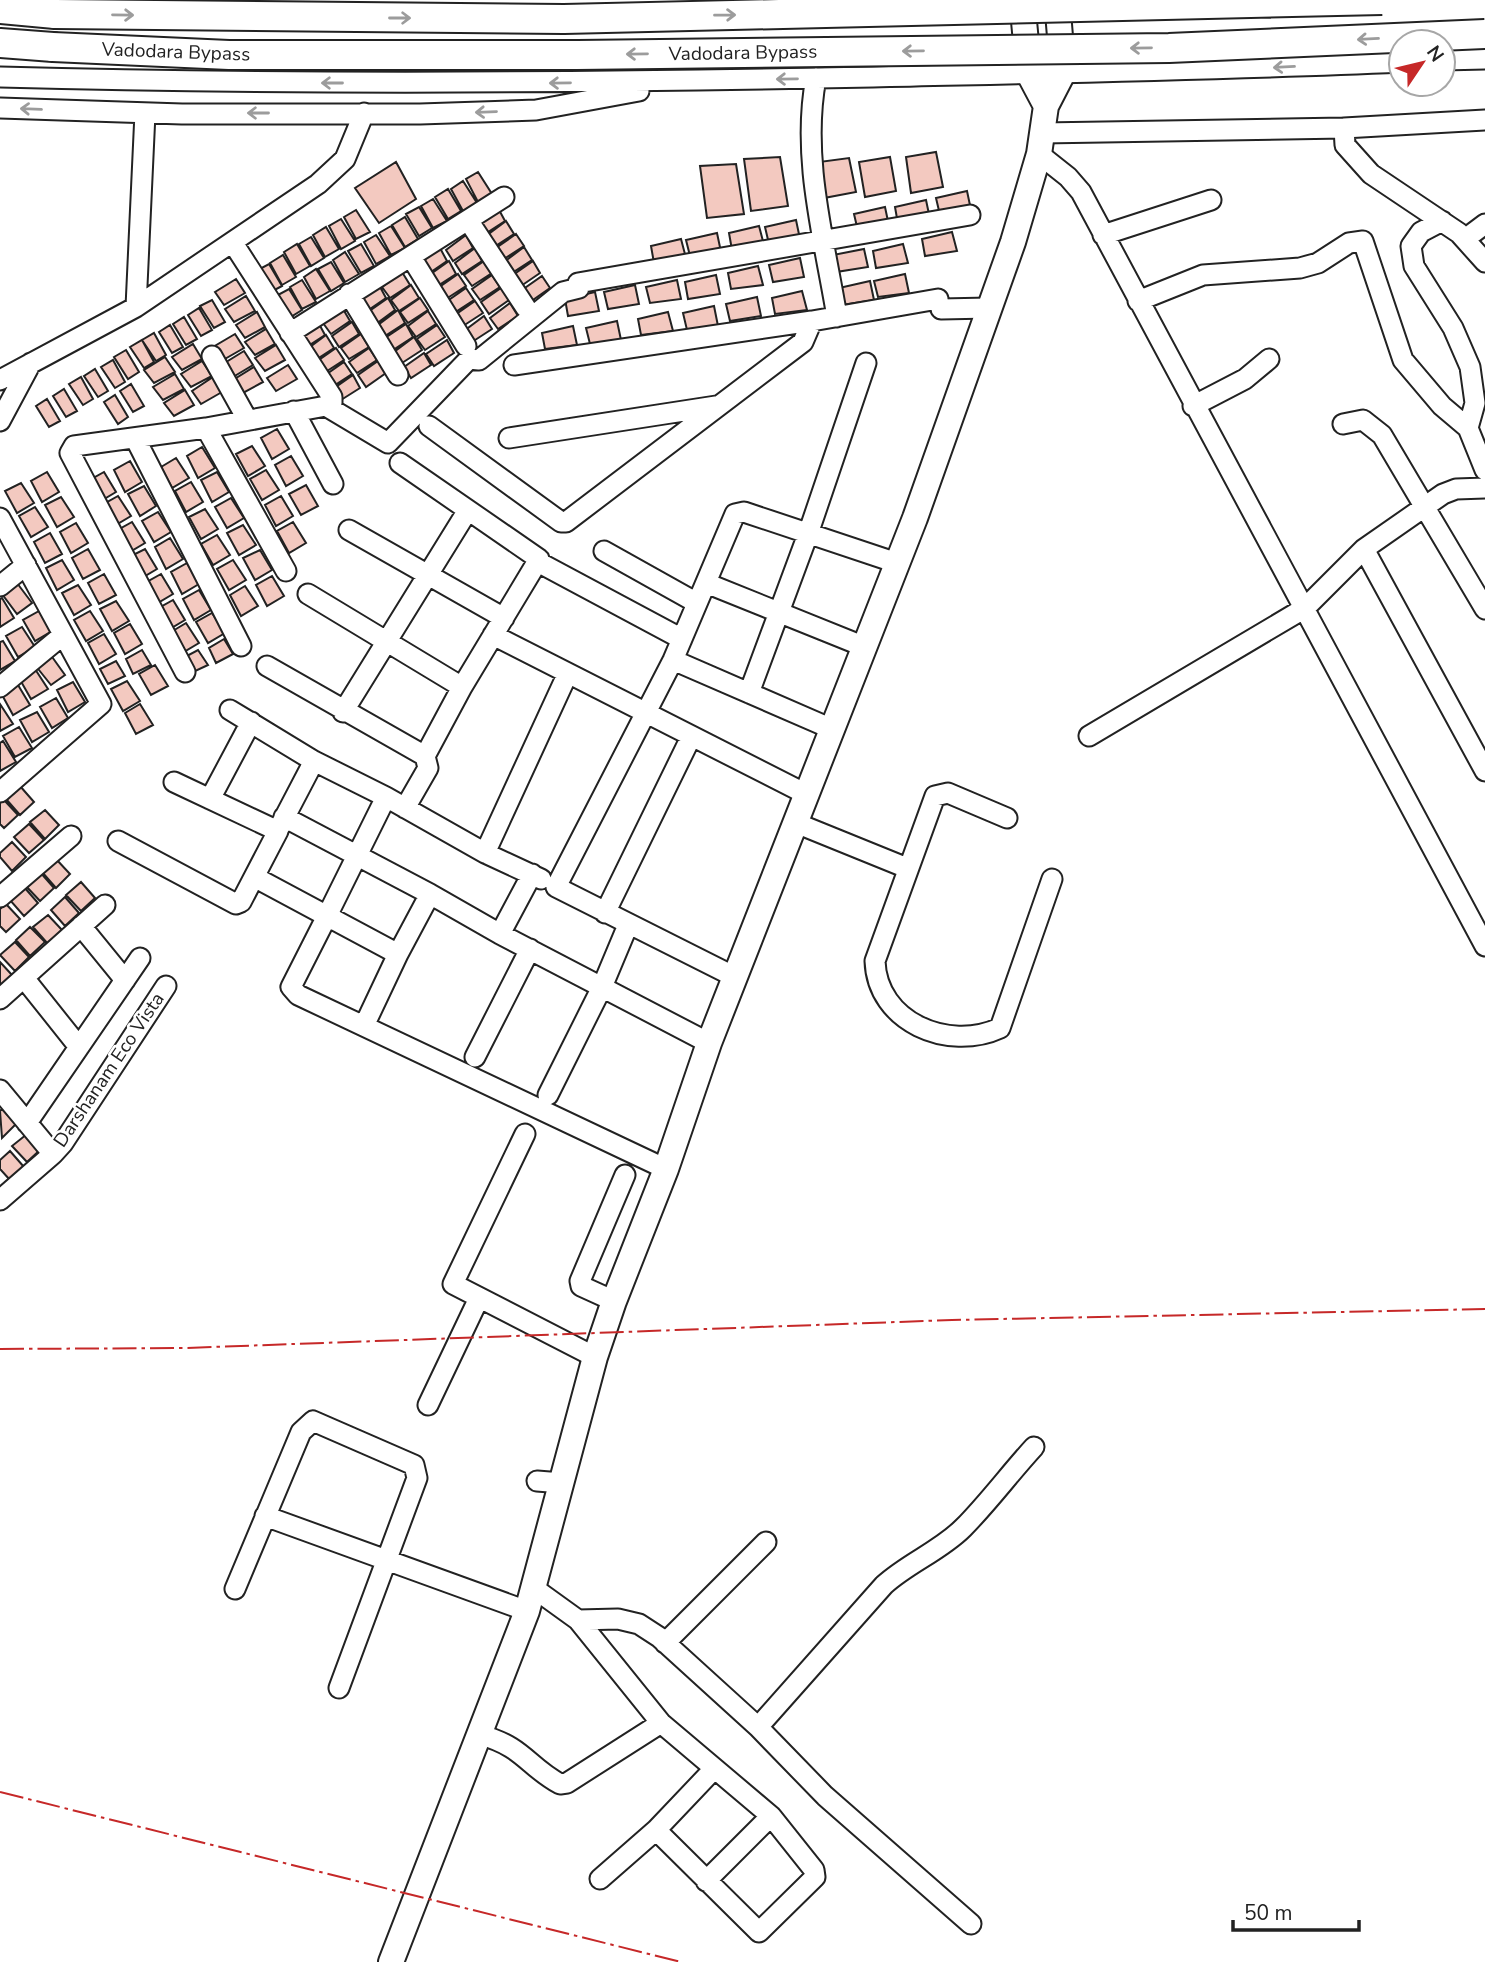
<svg xmlns="http://www.w3.org/2000/svg" width="1485" height="1962" font-family="'Nunito Sans',sans-serif">
<rect width="100%" height="100%" fill="#fff"/>
<path fill="#f3c9c0" stroke="#222" stroke-width="2" d="M936,152L943,187L911,193L906,157Z
M780,157L788,206L751,211L744,159Z
M890,157L896,191L865,197L859,162Z
M849,158L856,192L824,198L819,162Z
M396,162L416,199L379,223L355,188Z
M736,164L744,214L707,218L700,166Z
M478,172L492,194L478,202L466,179Z
M463,181L477,203L463,211L451,189Z
M448,189L461,211L448,219L435,197Z
M967,191L971,210L940,215L936,198Z
M433,199L447,221L433,228L421,206Z
M926,200L930,219L898,224L895,207Z
M419,207L432,228L419,236L406,214Z
M885,207L889,226L858,231L854,214Z
M498,208L505,221L485,234L478,223Z
M356,210L370,232L356,239L344,217Z
M405,217L418,239L405,247L392,225Z
M341,219L355,241L341,249L329,226Z
M796,220L800,239L769,244L765,227Z
M506,221L514,234L494,247L486,236Z
M391,226L405,248L391,255L379,233Z
M759,226L764,245L732,250L729,233Z
M326,227L339,249L325,257L313,235Z
M952,232L957,251L925,256L922,239Z
M717,233L721,252L690,256L686,240Z
M516,234L524,246L504,259L496,248Z
M376,235L390,256L376,264L364,242Z
M466,235L473,248L453,261L446,250Z
M311,237L324,258L311,266L299,244Z
M681,239L686,258L654,263L651,246Z
M297,244L310,266L296,274L284,252Z
M361,244L374,266L361,273L348,251Z
M903,244L908,263L876,268L873,251Z
M524,247L532,260L512,273L504,262Z
M440,248L447,261L428,274L420,263Z
M475,248L482,261L462,274L455,263Z
M864,249L868,267L836,272L833,255Z
M345,252L359,274L345,282L333,260Z
M283,255L296,277L282,285L270,263Z
M800,258L804,277L773,282L769,265Z
M449,261L456,274L436,287L428,276Z
M484,261L492,273L472,286L464,275Z
M533,261L540,273L521,286L513,275Z
M331,262L344,283L331,291L318,269Z
M269,264L282,286L269,293L256,271Z
M758,266L763,285L731,289L728,273Z
M316,269L330,291L316,299L304,277Z
M402,272L410,285L390,298L382,287Z
M458,274L466,286L446,299L438,288Z
M905,274L909,293L878,297L874,281Z
M492,275L500,287L480,300L472,289Z
M716,275L720,294L688,299L685,282Z
M542,276L550,288L530,302L522,290Z
M236,279L245,293L224,305L215,292Z
M302,280L316,302L302,309L290,287Z
M677,280L681,299L650,303L646,287Z
M870,281L874,300L842,305L839,288Z
M379,285L386,298L367,311L359,299Z
M411,285L419,298L399,311L391,300Z
M635,285L639,304L608,309L604,292Z
M466,288L474,300L454,313L446,302Z
M501,288L509,300L489,314L481,302Z
M289,289L302,310L289,318L276,296Z
M802,291L807,310L775,314L772,298Z
M595,292L599,311L568,316L565,299Z
M246,296L255,311L234,322L225,309Z
M757,297L761,316L730,321L726,304Z
M388,298L395,310L376,324L368,312Z
M420,298L428,310L408,323L400,312Z
M212,300L225,322L214,328L200,306Z
M475,301L483,313L463,326L455,315Z
M510,303L518,316L498,329L490,318Z
M714,306L718,326L687,330L683,313Z
M199,308L212,330L201,336L188,315Z
M343,309L350,321L331,334L323,323Z
M398,310L405,323L385,336L378,325Z
M428,311L436,324L416,337L408,326Z
M257,312L265,327L245,338L236,325Z
M668,312L673,331L641,335L638,319Z
M484,316L492,329L472,342L464,331Z
M184,317L197,339L186,345L173,324Z
M617,321L621,340L590,344L586,328Z
M318,322L325,335L305,348L298,337Z
M352,322L359,334L339,347L332,336Z
M406,324L413,337L393,350L385,338Z
M170,325L183,347L172,353L159,332Z
M437,325L445,337L425,350L417,339Z
M573,326L577,345L545,349L542,333Z
M266,329L275,344L255,355L245,342Z
M154,333L166,355L156,361L142,340Z
M235,334L244,348L223,360L213,347Z
M361,334L369,347L349,359L341,348Z
M326,335L334,348L314,361L306,350Z
M414,337L422,350L402,363L394,352Z
M142,340L154,362L144,368L130,347Z
M447,340L454,353L434,366L426,354Z
M193,344L202,359L182,370L172,357Z
M276,345L285,360L265,371L255,358Z
M336,348L344,360L324,373L316,362Z
M369,348L377,360L357,373L349,362Z
M126,350L139,372L128,379L114,357Z
M244,351L253,365L233,377L223,364Z
M424,353L431,365L411,378L404,367Z
M165,357L175,372L154,383L144,370Z
M113,360L125,382L115,388L101,367Z
M202,361L212,376L191,387L181,374Z
M378,361L386,373L366,387L358,375Z
M344,362L352,374L332,387L324,376Z
M288,365L297,379L276,391L267,378Z
M254,367L263,382L243,393L233,380Z
M95,369L108,391L98,397L84,376Z
M175,374L184,389L163,400L153,387Z
M353,375L360,388L341,400L333,389Z
M81,377L93,399L83,405L69,384Z
M213,377L222,392L201,404L192,391Z
M131,384L144,406L133,412L120,391Z
M64,389L77,411L66,417L53,396Z
M185,390L194,405L174,416L164,403Z
M115,395L128,417L118,424L104,402Z
M47,399L60,421L49,427L36,406Z
M277,429L289,449L272,459L261,438Z
M252,446L265,466L248,476L236,454Z
M202,447L215,468L198,478L187,456Z
M291,456L303,476L286,486L275,465Z
M176,458L189,478L172,488L161,467Z
M130,461L142,482L125,492L114,470Z
M266,470L279,490L262,500L250,479Z
M47,472L59,492L42,502L31,481Z
M104,472L116,492L99,502L88,481Z
M217,472L229,492L212,502L201,480Z
M191,482L203,502L186,512L175,491Z
M21,483L34,503L17,513L5,491Z
M306,485L318,506L301,515L289,494Z
M144,486L156,506L140,516L128,494Z
M118,496L131,516L114,526L102,505Z
M281,496L293,516L276,526L265,505Z
M61,497L74,517L57,527L45,505Z
M231,498L244,518L227,528L215,507Z
M35,507L48,527L31,537L19,516Z
M205,509L218,529L201,539L189,517Z
M158,512L171,532L154,542L142,521Z
M132,522L145,543L128,553L116,531Z
M293,522L306,543L289,553L277,531Z
M76,523L88,543L71,553L60,532Z
M243,525L256,545L239,555L227,533Z
M50,533L62,554L45,563L34,542Z
M217,535L230,555L213,565L201,544Z
M170,538L183,559L166,569L155,547Z
M88,549L100,570L83,579L72,558Z
M145,549L157,569L140,579L129,557Z
M260,550L272,570L255,580L243,558Z
M62,560L74,580L57,590L46,568Z
M233,560L246,580L229,590L217,569Z
M187,563L199,584L182,594L171,572Z
M104,574L116,595L99,604L88,583Z
M161,574L173,594L156,604L145,583Z
M272,576L284,596L267,606L256,585Z
M17,583L32,603L17,614L2,594Z
M78,585L91,605L74,615L62,593Z
M245,586L258,606L241,616L230,595Z
M199,590L211,610L194,620L183,599Z
M2,598L14,618L0,627V599Z
M173,600L185,620L168,630L157,609Z
M116,601L129,621L112,631L100,609Z
M39,611L52,631L35,641L23,620Z
M90,611L103,631L86,641L74,620Z
M212,613L225,633L208,643L196,622Z
M186,623L199,643L182,653L171,632Z
M130,624L142,644L125,654L114,633Z
M22,627L35,647L18,657L6,636Z
M104,634L116,654L99,664L88,643Z
M224,639L233,654L216,663L209,648Z
M3,641L15,661L0,670V642Z
M142,650L151,665L133,674L126,659Z
M198,650L208,665L191,673L183,658Z
M50,654L65,675L51,685L35,665Z
M116,661L125,676L108,684L100,669Z
M155,665L168,686L151,695L139,674Z
M35,669L48,689L31,699L19,678Z
M127,681L140,701L123,711L111,689Z
M73,682L85,702L68,712L57,690Z
M18,685L30,705L13,715L1,693Z
M56,698L68,718L52,728L40,707Z
M0,704L13,724L0,731Z
M140,704L153,725L136,734L125,713Z
M37,712L49,732L32,742L20,720Z
M19,727L32,748L15,757L3,736Z
M3,741L16,762L0,771V743Z
M20,786L34,802L20,815L6,799Z
M4,800L18,815L4,828L0,824V803Z
M45,810L59,825L45,839L30,822Z
M29,824L44,840L29,853L14,837Z
M12,842L26,857L12,871L0,857V853Z
M56,859L70,874L56,888L42,872Z
M40,872L54,888L40,901L25,885Z
M81,882L95,898L81,911L66,895Z
M24,887L38,903L24,916L9,899Z
M65,897L79,913L65,926L51,910Z
M6,904L20,919L6,932L0,926V909Z
M48,915L62,930L48,944L33,927Z
M30,927L45,942L30,956L16,940Z
M15,942L29,957L15,971L0,955Z
M0,962L12,975L0,986Z
M2,1109L16,1124L2,1138L0,1111Z
M27,1134L41,1149L27,1162L12,1146Z
M10,1151L24,1167L10,1180L0,1169V1160Z"/>
<g fill="none" stroke-linecap="round" stroke-linejoin="round">
<g stroke="#222" stroke-width="23">
<path id="minor" d="M1443,60L1485,59
M0,77C291,85 582,83 873,77C1049,73 1225,70 1401,62
M816,78C801,157 824,238 837,317
M0,108L182,114H420L536,110L639,91
M1344,128L1345,145L1371,174L1459,233L1485,262
M1042,133L1344,128L1485,120
M1039,154L1068,177L1081,192L1485,946
M468,220L526,308
M1442,221L1421,232L1411,246L1414,266L1453,328L1470,367L1475,403L1468,428L1485,470
M1103,235L1211,200
M1465,239L1485,224
M411,257L466,346
M578,283L970,215
M349,294L398,375
M1138,301L1203,275L1300,268L1318,263L1349,243L1363,241L1403,360L1442,406L1468,428
M136,307L145,113
M941,309L989,308
M290,333L504,197
M212,356L247,419
M514,365L812,321L938,299
M0,380L136,307L318,184L345,159L364,113
M326,406L388,443L469,359L479,360L563,292L579,288
M1193,406L1245,379L1269,359
M294,411L333,484
M0,421L31,363
M1343,424L1363,420L1382,435L1485,609
M429,426L561,522H566L803,342L812,321
M206,428L286,571
M135,438L241,646
M509,438L716,406
M0,518L101,704L0,792
M349,530L504,618
M1364,549L1485,771
M604,551L697,603
M538,562L682,639
M706,583L865,647
M0,586L26,565
M308,594L462,687L539,559L400,463
M493,635L806,794
M673,660L832,729
M267,666L425,756L462,687
M185,672L70,453L74,446L206,428L326,406L332,403V397L233,243
M0,687L63,635
M749,693L808,534L866,363
M230,710L314,761L386,797L327,916L256,878
M343,712L468,510
M1089,736L1305,608L1364,549L1443,494L1456,489L1485,488
M386,797L485,853
M210,799L251,722
M405,808L428,768L425,756
M284,817L430,894
M1007,818L948,793L935,796L875,961C877,1022 948,1052 1000,1028L1052,879
M796,823L907,868
M279,828L314,761
M118,841L236,904L241,902L278,831L174,782
M532,874L500,934L709,1043
M541,879L485,853L567,675
M0,897L71,836
M605,913L691,737
M81,926L125,980
M398,954L327,916L291,987L298,995L666,1169
M735,977L556,887L673,660L735,514L744,512L897,563
M24,978L79,1047
M0,999L105,905
M364,1026L398,954L430,894L500,934
M475,1057L530,949
M0,1090L53,1154L0,1200
M548,1095L602,987L628,925
M27,1123L140,958
M525,1134L453,1284L595,1357
M53,1154L63,1143L166,986
M614,1301L581,1286L580,1281L625,1175
M428,1405L479,1298
M537,1481L562,1483
M265,1516L527,1611
M235,1589L301,1432L313,1421L414,1465L417,1478L339,1688
M535,1589L578,1620L661,1723L771,1816L814,1870L815,1877L759,1932L656,1830
M578,1620L618,1619L639,1624L659,1637L758,1727L825,1796L971,1924
M665,1643L766,1542
M758,1727L884,1585C908,1563 940,1551 963,1528C988,1503 1010,1473 1034,1447
M481,1735C524,1747 527,1766 560,1784L567,1783L661,1723
M600,1879L656,1830L713,1770
M706,1881L771,1816"/>
</g>
<g stroke="#222" stroke-width="28">
<path id="major" d="M1022,0L1029,74L1046,106
M391,1962L527,1611L595,1357L614,1301L666,1169L709,1043L915,518L1013,242L1039,154L1046,106L1063,73L1057,0"/>
</g>
<g stroke="#222" stroke-width="32">
<path id="highway" d="M0,9L55,14
M0,43L53,47"/>
</g>
<use href="#minor" stroke="#fff" stroke-width="19"/>
<use href="#major" stroke="#fff" stroke-width="24"/>
<use href="#highway" stroke="#fff" stroke-width="28"/>
<g stroke="#222" stroke-width="32" stroke-linecap="butt">
<path id="highway-bridge" d="M55,14L564,19L1382,0
M53,47L229,55H577L1169,48L1485,34"/>
</g>
<use href="#highway-bridge" stroke="#fff" stroke-width="28"/>
<path stroke="#c62828" stroke-width="2" stroke-dasharray="24 5 3.5 5" stroke-linecap="butt" d="M0,1349L185,1348L952,1320L1485,1309
M0,1792L681,1962"/>
</g>
<defs><path id="oneway-shaft" d="M-6 0H5M1.5-3L5.5 0L1.5 3" fill="none" stroke-width="1.6" stroke-linecap="round" stroke-linejoin="round" transform="scale(1.75)"/></defs>
<g stroke="#9c9c9c">
<use href="#oneway-shaft" transform="translate(123 15) rotate(1)"/>
<use href="#oneway-shaft" transform="translate(725 15) rotate(-1)"/>
<use href="#oneway-shaft" transform="translate(400 18)"/>
<use href="#oneway-shaft" transform="translate(1368 39) rotate(177)"/>
<use href="#oneway-shaft" transform="translate(1141 48) rotate(179)"/>
<use href="#oneway-shaft" transform="translate(913 51) rotate(179)"/>
<use href="#oneway-shaft" transform="translate(637 54) rotate(179)"/>
<use href="#oneway-shaft" transform="translate(1284 67) rotate(177)"/>
<use href="#oneway-shaft" transform="translate(787 79) rotate(179)"/>
<use href="#oneway-shaft" transform="translate(332 83) rotate(-180)"/>
<use href="#oneway-shaft" transform="translate(560 83) rotate(179)"/>
<use href="#oneway-shaft" transform="translate(31 109) rotate(-178)"/>
<use href="#oneway-shaft" transform="translate(486 112) rotate(178)"/>
<use href="#oneway-shaft" transform="translate(258 113) rotate(180)"/>
</g>
<g text-anchor="middle" dominant-baseline="central" stroke-width="5" stroke-linejoin="round" paint-order="stroke">
<g font-size="19" fill="#222" stroke="#fff">
<text transform="translate(176 52) rotate(2)">Vadodara Bypass</text>
<text transform="translate(743 53) rotate(-1)">Vadodara Bypass</text>
<text transform="translate(109 1070) rotate(-56)">Darshanam Eco Vista</text>
</g>
</g>
<g transform="translate(1422 63) rotate(55)"><circle r="33" fill="#ffffff" stroke="#a7a7a7" stroke-width="2"/>
<path d="M0-5L12 26L0 18L-12 26Z" fill="#c62828"/>
<text y="-10" font-size="19" font-weight="bold" text-anchor="middle" fill="#222222">N</text>
</g>
<path d="M1233 1920v10h126v-10" fill="none" stroke="#222222" stroke-width="3.5"/>
<text x="1244" y="1920" font-size="21" fill="#222222" stroke="#ffffff" stroke-width="5" paint-order="stroke">50 m</text>
</svg>
